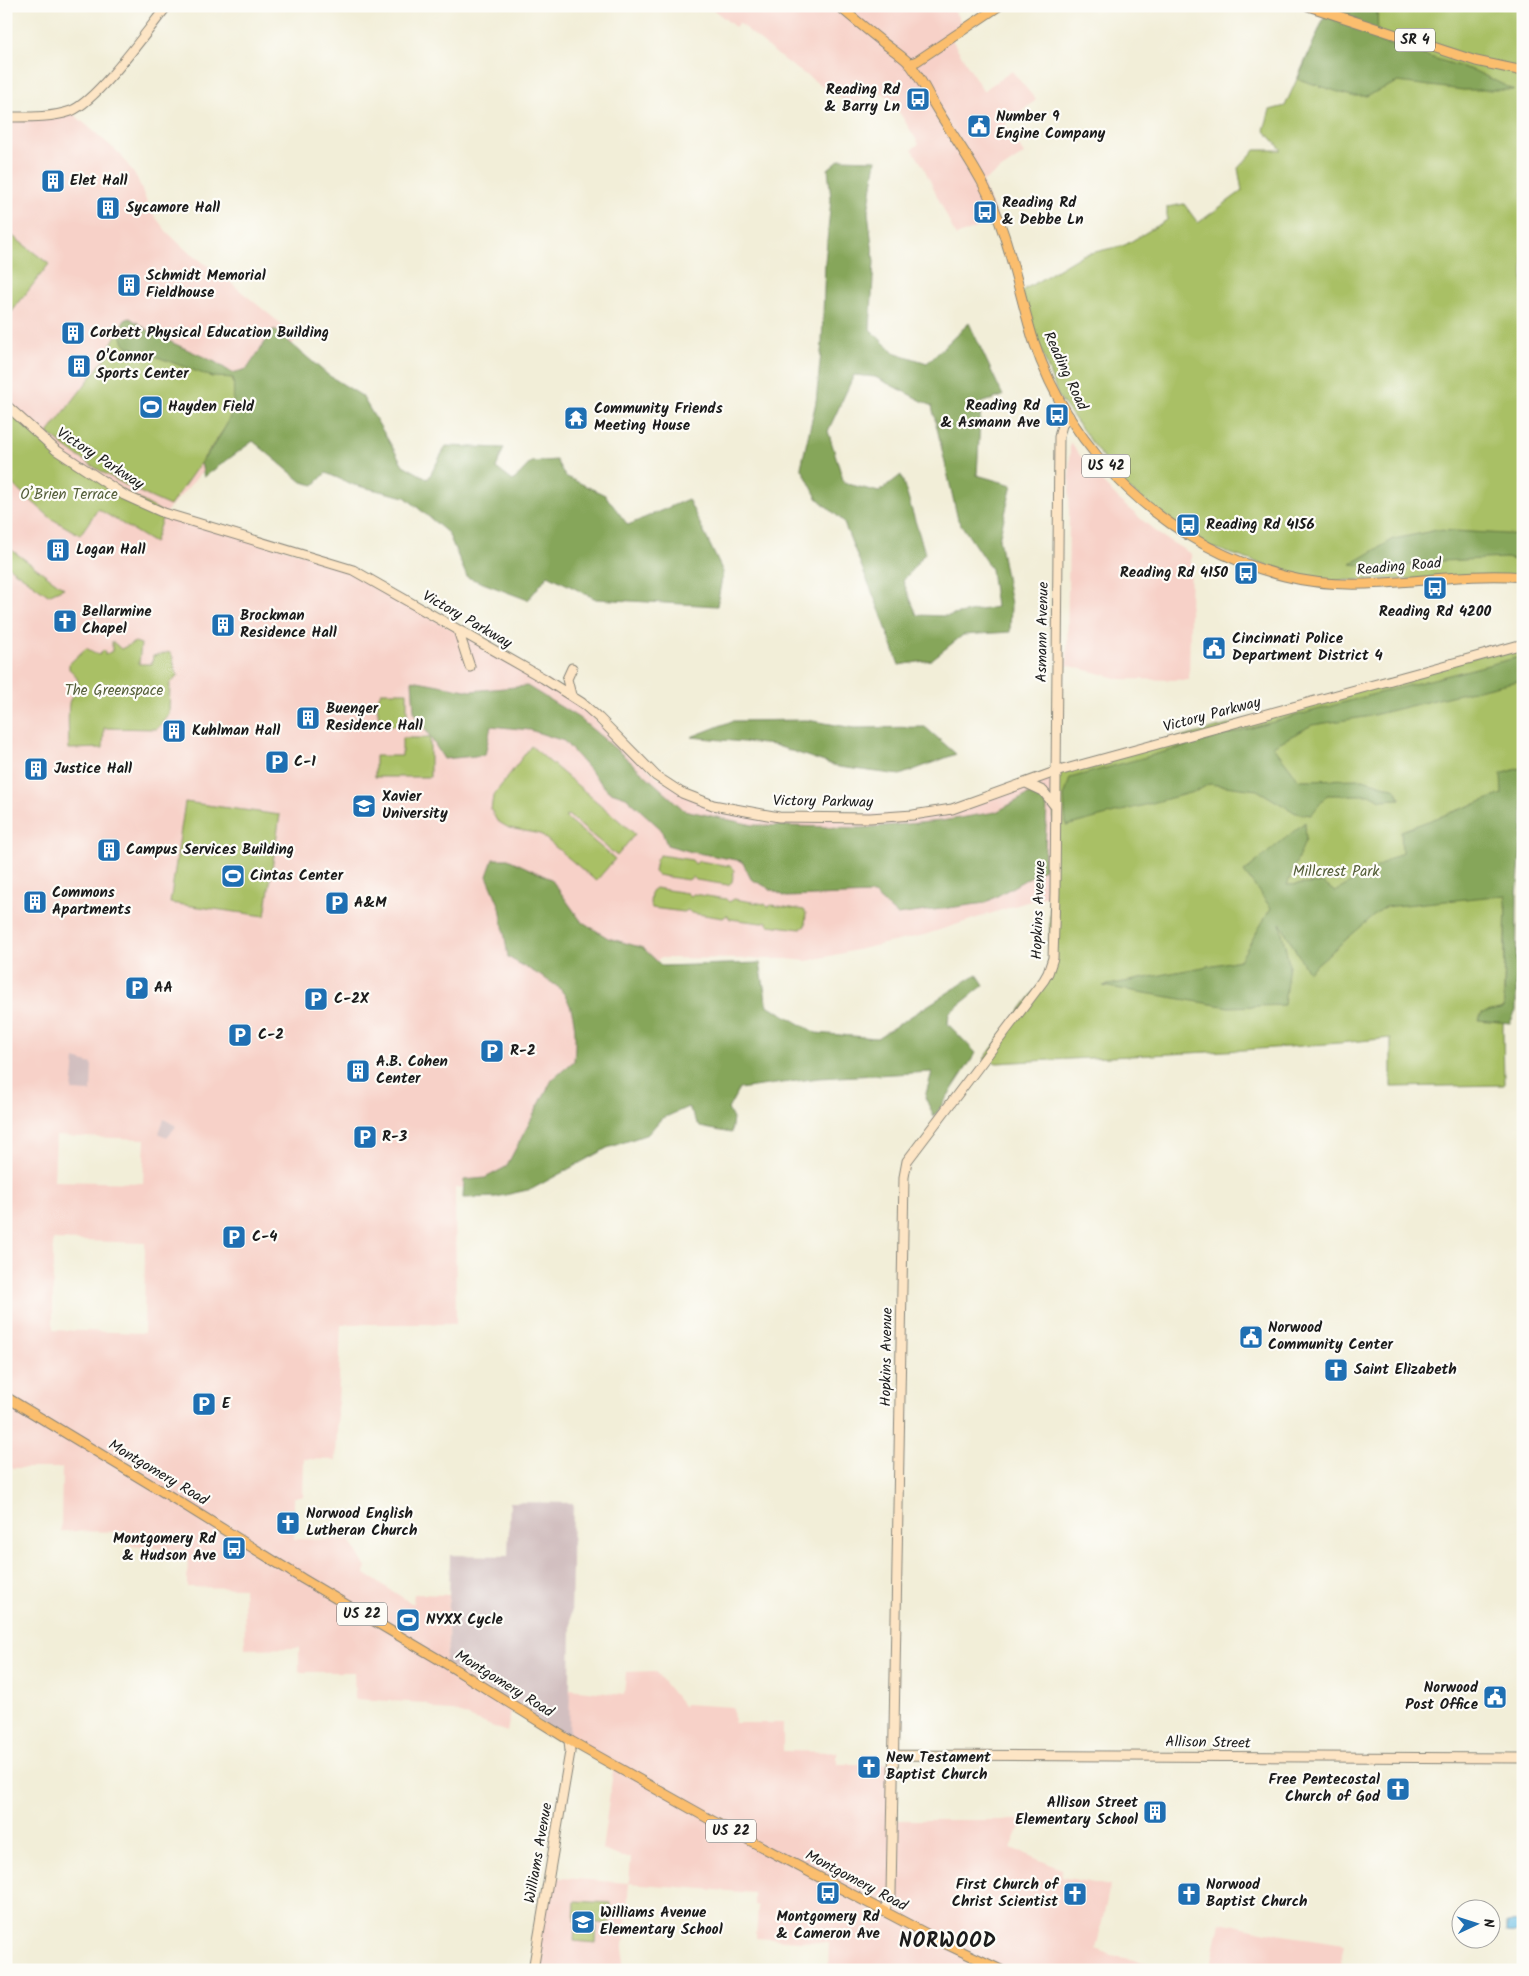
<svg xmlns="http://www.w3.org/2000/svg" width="1529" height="1976" font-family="Kalam,sans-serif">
<rect width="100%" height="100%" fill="#fdfcf7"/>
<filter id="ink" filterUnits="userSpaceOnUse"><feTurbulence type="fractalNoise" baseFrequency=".02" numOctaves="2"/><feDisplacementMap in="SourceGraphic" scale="10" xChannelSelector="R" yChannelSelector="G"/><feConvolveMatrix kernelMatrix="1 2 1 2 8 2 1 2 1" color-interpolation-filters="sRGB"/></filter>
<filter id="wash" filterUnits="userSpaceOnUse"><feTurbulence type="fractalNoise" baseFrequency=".0096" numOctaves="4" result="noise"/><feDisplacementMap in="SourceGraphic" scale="20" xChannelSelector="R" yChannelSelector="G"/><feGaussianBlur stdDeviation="1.12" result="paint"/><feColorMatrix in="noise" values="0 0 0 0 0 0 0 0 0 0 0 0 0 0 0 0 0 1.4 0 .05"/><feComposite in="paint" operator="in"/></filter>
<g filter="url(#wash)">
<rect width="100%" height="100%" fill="#f2eed8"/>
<path fill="#f7d1c8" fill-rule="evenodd" d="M709,6H951L965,28L951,38L983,91L1012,71L1036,100L1005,124L1024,154L982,182L998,219L956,236L923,166L912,149L919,144L891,99L870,86L855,108L785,61L739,23L735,27Z
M70,111L120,154L137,178L150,210L167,232L186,250L226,279L297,337L229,442L165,513L330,562L563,690L656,776L697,800L779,817L933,813L1055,772V893L924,935L807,961L788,959L659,958L566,1158L486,1186L455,1188L456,1324H341L336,1460L304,1459L303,1497H294V1539L350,1540L366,1568L365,1574L413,1604L414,1594L449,1595L448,1647L445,1663L512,1706L507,1732L453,1711L436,1710L426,1703L355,1699L354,1672H299V1648L245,1649L244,1588L187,1587L188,1551L131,1546L130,1532L61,1531L62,1468H6V117ZM56,1136L145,1139L143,1183L54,1181ZM53,1240L145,1243L144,1333L53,1330Z
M1070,442L1092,471L1121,502L1160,535L1191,554L1189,680L1121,679L1067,665Z
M655,1671L684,1707L685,1704L733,1707L734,1723H783V1751L837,1752V1764H893L892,1820H1023L1011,1848L1061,1869L1062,1877L1110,1886L1096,1949L1111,1955L1152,1964L1150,1970H828L829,1943L756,1938L758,1906L754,1905V1893L629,1883L622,1970H533L549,1877L629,1883L631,1857H622L602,1850L614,1765L569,1740V1689L624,1695L626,1672Z
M1220,1922L1277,1934L1345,1944L1340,1970H1210Z"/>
<path fill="#d2bfc0" d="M75,1059L92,1064L91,1092L72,1091Z
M164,1119L176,1126L167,1138L159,1133Z
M510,1502L573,1503L569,1740L445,1663L448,1647L450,1555L508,1556Z"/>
<path fill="#a9c065" stroke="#626e40" d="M1377,6H1523V577L1312,581L1202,544L1121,483L1058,396L1020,292L1082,255L1125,245L1167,220V207L1184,204L1198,223L1242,191L1238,168L1255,150H1282L1264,130L1270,110L1285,106L1327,12L1378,8Z
M6,231L49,264L7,318L6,317Z
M127,319C136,319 143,328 151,332C176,349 207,356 232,373L235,395L231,419L170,506C126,487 85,465 48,433L113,348L110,345C117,336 120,324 127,319Z
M6,405L72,462L164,513L154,543L98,509L80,535L52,519L12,484L6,490Z
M6,546L64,588L48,595L6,565Z
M112,641L121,649L135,642L141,644L139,664H152L153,656L170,652C176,660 172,668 178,676L170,683L169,714L157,729L104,728L103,748L69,749C69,740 67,705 70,700C74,693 79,691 78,682C77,677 74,673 69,669V664L86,648L99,655L104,650L105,655L112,651Z
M1523,644V781L1506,895L1503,1030L1504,1085L1391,1087V1038C1260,1052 1128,1055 997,1063L984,1059L1048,973L1055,772Z
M381,692H407V725L374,726L379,720C378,708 375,703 381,692Z
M402,738H430V777H375V756H402Z
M531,746L635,834L617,856L568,815L565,817L615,859L596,881L540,834L509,828L497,821L491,810L493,796Z
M185,802L280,815L265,916L170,903Z
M660,855L692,860L695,864L699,861L730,866L734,870L732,882L728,885L696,880L693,877L688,880L657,875L654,872L656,859Z
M655,888L687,893L690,896L694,894L726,899L729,902L734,899L765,904L768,907L772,905L804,910L806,913L805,926L800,929L769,925L766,921L762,923L730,919L727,915L723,918L691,913L688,910L684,912L652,908L650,904L651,891Z
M575,1901L611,1903L610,1924L574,1921Z
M575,1925L597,1926L596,1943L574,1941Z"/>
<path fill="#86a65a" stroke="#51613b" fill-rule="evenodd" d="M1329,6H1377L1378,41L1475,71L1514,90H1463L1398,82L1366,96H1351L1298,79Z
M840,159L876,160L868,212L874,262L870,329L893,352L927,363L969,323L1003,396L981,403L977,475L1012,485L999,539L1011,604L1010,632L963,635L931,660L899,665L881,614L843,521L817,498L801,467L816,402L822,343L825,262L831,199L828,169ZM854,375L875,377L932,406L958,520L991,569L996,607L947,616L917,615L903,581L925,553L901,475L879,492L844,483L828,431Z
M130,318L153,334L215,362L232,373L247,369L274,329L328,375L362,396L403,465L428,479L446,446L504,448L496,468L513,481L531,462L556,460L565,476L605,495L628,525L688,499L723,572L717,606L596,599L548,575L528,600L467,577L448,533L405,497L354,485L326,473L314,485L302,482L253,441L204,477L201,463C223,431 237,419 233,378L212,377L127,346L123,341L120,328L125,320Z
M1437,530L1523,535V562L1506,558L1419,562L1397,570L1351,564L1394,539Z
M1523,656V680L1459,694L1365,717L1312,725L1273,746L1299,780L1363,779L1396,789L1400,799L1381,800L1372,795H1327L1311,815L1296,813L1257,790L1209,784L1197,791L1066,826L1064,797L1070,778L1371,695Z
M412,680L471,691L527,686L579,718L624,756L684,810L753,825L861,828L941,821L996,812L1033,792L1047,806L1044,869L985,903L897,915L874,894L786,897L751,879L742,861L692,852L667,845L661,829L626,797L608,791L564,741L530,730L491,726L485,755L444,759L414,711Z
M807,720L854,728L925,727L956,754L900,775L839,767L774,745L691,737L732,721Z
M1523,767V822L1517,896L1516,1011L1510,1023L1478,1020L1482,1013L1504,1008L1506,895L1384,907L1308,972L1280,923L1289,964L1284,1005L1229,1007L1103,986L1240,960L1271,908L1244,872L1305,822L1306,839L1287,885L1323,883L1335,892L1402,852L1401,831L1502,794L1501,774Z
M493,859H508L551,879L581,921L608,938L643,948L662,966L760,963L767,1005L816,1033L877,1038L977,974L984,985L949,1013L948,1024L976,1053L934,1117L925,1097L932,1072L819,1078L739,1089L728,1109L733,1119L731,1133L700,1127L688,1107L661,1119L648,1134L607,1148L532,1189L496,1197L463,1198L464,1180L485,1178L506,1167L552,1080L574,1061C576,1037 577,1009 561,990C556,983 519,964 508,957L500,907L487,876Z"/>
<path fill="#68bee5" stroke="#426d80" d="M1523,1921V1941H1522V1933L1507,1932V1922Z"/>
</g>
<g filter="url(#ink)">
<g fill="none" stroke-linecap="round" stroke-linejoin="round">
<g stroke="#87857a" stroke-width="11">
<path id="secondary" d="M6,117C27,117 51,118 71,111C98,100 147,31 167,6
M6,405L56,450L124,495L164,513L353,570L543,678L582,703L599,718L656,776L682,793L713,805L779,817L870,818L913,815L952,809L1055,772L1523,644
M458,630L470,667
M571,695L567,679L572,668
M1026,783L1043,791L1055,806
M893,1755L1523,1758
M884,1911L891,1894L904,1177L907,1161L1044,980L1048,973L1053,958L1055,893L1059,437L1062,425L1069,416
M533,1970L570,1752L569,1740"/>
</g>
<g stroke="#87857a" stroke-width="11">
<path id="primary" d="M839,6C854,19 870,32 885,44C893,50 902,56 909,63C919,75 927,92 935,106C950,131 968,156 982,182C1008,231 1017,286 1033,339C1071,455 1166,545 1284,576C1363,597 1443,570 1523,577
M1308,6L1476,61L1523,71
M909,64L917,61L999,6
M6,1397L178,1501L303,1579L445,1663L569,1740L711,1820L946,1944L1001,1970"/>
</g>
<use href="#secondary" stroke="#fde5c5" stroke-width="9"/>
<use href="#primary" stroke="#fbbe6e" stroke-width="9"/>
</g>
</g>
<defs>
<g id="bus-square" transform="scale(1.25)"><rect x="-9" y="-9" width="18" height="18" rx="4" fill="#1f6fb2" stroke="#fdfcf7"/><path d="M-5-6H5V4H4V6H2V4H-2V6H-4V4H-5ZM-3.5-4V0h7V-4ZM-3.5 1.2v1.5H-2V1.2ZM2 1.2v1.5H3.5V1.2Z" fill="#fff"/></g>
<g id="civic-square" transform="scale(1.25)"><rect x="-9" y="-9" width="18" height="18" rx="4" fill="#1f6fb2" stroke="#fdfcf7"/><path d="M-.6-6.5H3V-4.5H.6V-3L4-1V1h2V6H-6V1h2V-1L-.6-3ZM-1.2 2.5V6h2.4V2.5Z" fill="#fff"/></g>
<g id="building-square" transform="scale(1.25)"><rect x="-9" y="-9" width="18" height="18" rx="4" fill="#1f6fb2" stroke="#fdfcf7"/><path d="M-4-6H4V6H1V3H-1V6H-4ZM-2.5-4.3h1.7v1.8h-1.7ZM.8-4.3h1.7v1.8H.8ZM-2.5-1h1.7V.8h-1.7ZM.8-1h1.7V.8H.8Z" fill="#fff"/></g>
<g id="stadium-square" transform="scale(1.25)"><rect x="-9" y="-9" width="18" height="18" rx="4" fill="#1f6fb2" stroke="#fdfcf7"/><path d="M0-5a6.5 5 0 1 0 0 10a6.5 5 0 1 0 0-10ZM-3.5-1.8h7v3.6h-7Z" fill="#fff"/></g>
<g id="temple-square" transform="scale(1.25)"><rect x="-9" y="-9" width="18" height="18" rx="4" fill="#1f6fb2" stroke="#fdfcf7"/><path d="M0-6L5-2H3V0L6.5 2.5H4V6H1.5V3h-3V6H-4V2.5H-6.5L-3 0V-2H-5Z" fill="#fff"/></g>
<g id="church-square" transform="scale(1.25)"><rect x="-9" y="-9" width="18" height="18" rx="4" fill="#1f6fb2" stroke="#fdfcf7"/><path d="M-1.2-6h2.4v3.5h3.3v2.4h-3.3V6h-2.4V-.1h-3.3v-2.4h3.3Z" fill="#fff"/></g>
<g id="parking-square" transform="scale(1.25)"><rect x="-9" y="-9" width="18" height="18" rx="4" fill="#1f6fb2" stroke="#fdfcf7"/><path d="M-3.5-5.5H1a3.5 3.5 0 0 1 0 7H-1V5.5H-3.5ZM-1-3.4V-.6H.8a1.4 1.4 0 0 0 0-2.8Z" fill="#fff"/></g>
<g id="university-square" transform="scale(1.25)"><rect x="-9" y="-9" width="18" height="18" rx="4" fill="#1f6fb2" stroke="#fdfcf7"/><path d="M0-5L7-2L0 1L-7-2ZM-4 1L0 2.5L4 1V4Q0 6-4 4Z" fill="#fff"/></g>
<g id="school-square" transform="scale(1.25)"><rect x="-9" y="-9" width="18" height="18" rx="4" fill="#1f6fb2" stroke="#fdfcf7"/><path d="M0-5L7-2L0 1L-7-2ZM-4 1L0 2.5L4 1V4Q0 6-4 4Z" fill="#fff"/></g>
</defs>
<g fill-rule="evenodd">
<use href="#bus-square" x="918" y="99"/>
<use href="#civic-square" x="979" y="126"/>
<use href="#building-square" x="53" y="181"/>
<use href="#building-square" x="108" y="208"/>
<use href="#bus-square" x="985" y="212"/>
<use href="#building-square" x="129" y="285"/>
<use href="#building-square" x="73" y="333"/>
<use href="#building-square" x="79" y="366"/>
<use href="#stadium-square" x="151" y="407"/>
<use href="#bus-square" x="1057" y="415"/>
<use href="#temple-square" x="576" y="418"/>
<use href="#bus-square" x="1188" y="525"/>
<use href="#building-square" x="58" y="550"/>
<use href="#bus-square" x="1246" y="573"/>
<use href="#bus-square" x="1435" y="588"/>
<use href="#church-square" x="65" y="621"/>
<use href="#building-square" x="223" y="625"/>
<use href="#civic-square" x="1214" y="648"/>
<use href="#building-square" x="308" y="718"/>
<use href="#building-square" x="174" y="731"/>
<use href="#parking-square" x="277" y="762"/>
<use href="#building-square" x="36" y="769"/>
<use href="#university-square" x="364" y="806"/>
<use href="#building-square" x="109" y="850"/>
<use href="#stadium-square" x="233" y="876"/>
<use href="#building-square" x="35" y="902"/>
<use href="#parking-square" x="337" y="903"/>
<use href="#parking-square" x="137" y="988"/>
<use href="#parking-square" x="316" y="999"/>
<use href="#parking-square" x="240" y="1035"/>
<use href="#parking-square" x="492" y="1051"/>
<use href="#building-square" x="358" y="1071"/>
<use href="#parking-square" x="365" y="1137"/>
<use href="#parking-square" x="234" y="1237"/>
<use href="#civic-square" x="1251" y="1337"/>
<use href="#church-square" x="1336" y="1370"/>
<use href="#parking-square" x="204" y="1404"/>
<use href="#church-square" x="288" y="1523"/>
<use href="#bus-square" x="234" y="1548"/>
<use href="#stadium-square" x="408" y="1620"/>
<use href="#civic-square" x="1495" y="1697"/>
<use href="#church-square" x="869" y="1767"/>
<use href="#church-square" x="1398" y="1789"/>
<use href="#building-square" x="1155" y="1812"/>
<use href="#bus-square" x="828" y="1893"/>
<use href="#church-square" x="1075" y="1894"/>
<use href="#church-square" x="1189" y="1894"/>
<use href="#school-square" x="583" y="1922"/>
</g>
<g text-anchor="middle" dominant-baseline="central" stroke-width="4.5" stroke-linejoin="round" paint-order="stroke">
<g fill="#fdfcf7" stroke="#605f5e" stroke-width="1">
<rect x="1395" y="28.5" width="40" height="23" rx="4"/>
<rect x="1082" y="454.5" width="48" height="23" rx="4"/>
<rect x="337" y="1602.5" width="50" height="23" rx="4"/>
<rect x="706" y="1819.5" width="50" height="23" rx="4"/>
</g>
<g font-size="14" font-weight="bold" fill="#1c1c1c">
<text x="1415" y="40">SR 4</text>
<text x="1106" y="466">US 42</text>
<text x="362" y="1614">US 22</text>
<text x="731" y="1831">US 22</text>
</g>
<g font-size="15" font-weight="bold" fill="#1c1c1c" stroke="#fdfcf7" text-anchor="start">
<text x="900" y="90" text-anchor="end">Reading Rd<tspan x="900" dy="17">&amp; Barry Ln</tspan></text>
<text x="996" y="117">Number 9<tspan x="996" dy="17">Engine Company</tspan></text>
<text x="70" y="181">Elet Hall</text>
<text x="1002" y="203">Reading Rd<tspan x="1002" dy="17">&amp; Debbe Ln</tspan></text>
<text x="126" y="208">Sycamore Hall</text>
<text x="146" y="276">Schmidt Memorial<tspan x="146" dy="17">Fieldhouse</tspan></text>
<text x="90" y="333">Corbett Physical Education Building</text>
<text x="96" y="357">O'Connor<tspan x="96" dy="17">Sports Center</tspan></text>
<text x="1040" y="406" text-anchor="end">Reading Rd<tspan x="1040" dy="17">&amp; Asmann Ave</tspan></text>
<text x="168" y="407">Hayden Field</text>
<text x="594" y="409">Community Friends<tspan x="594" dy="17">Meeting House</tspan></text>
<text x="1206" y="525">Reading Rd 4156</text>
<text x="76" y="550">Logan Hall</text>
<text x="1228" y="573" text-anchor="end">Reading Rd 4150</text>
<text x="82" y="612">Bellarmine<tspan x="82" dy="17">Chapel</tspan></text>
<text x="1435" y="612" text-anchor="middle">Reading Rd 4200</text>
<text x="240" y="616">Brockman<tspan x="240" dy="17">Residence Hall</tspan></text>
<text x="1232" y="639">Cincinnati Police<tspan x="1232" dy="17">Department District 4</tspan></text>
<text x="326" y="709">Buenger<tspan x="326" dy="17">Residence Hall</tspan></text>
<text x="192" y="731">Kuhlman Hall</text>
<text x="294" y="762">C-1</text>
<text x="54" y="769">Justice Hall</text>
<text x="382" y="797">Xavier<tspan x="382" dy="17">University</tspan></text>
<text x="126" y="850">Campus Services Building</text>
<text x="250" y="876">Cintas Center</text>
<text x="52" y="893">Commons<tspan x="52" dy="17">Apartments</tspan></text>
<text x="354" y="903">A&amp;M</text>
<text x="154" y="988">AA</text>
<text x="334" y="999">C-2X</text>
<text x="258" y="1035">C-2</text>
<text x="510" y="1051">R-2</text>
<text x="376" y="1062">A.B. Cohen<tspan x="376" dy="17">Center</tspan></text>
<text x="382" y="1137">R-3</text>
<text x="252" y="1237">C-4</text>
<text x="1268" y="1328">Norwood<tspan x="1268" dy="17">Community Center</tspan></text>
<text x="1354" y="1370">Saint Elizabeth</text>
<text x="222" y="1404">E</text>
<text x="306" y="1514">Norwood English<tspan x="306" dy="17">Lutheran Church</tspan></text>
<text x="216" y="1539" text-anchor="end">Montgomery Rd<tspan x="216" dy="17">&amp; Hudson Ave</tspan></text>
<text x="426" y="1620">NYXX Cycle</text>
<text x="1478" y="1688" text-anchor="end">Norwood<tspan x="1478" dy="17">Post Office</tspan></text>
<text x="886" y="1758">New Testament<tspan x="886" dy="17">Baptist Church</tspan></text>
<text x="1380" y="1780" text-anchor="end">Free Pentecostal<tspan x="1380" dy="17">Church of God</tspan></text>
<text x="1138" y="1803" text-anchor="end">Allison Street<tspan x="1138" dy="17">Elementary School</tspan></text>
<text x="1058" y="1885" text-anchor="end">First Church of<tspan x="1058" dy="17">Christ Scientist</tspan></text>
<text x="1206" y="1885">Norwood<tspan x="1206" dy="17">Baptist Church</tspan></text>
<text x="600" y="1913">Williams Avenue<tspan x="600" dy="17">Elementary School</tspan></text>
<text x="828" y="1917" text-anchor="middle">Montgomery Rd<tspan x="828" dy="17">&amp; Cameron Ave</tspan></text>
</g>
<g font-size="15" fill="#1c1c1c" stroke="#fdfcf7">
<text transform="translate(1065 371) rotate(65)">Reading Road</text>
<text transform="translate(100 459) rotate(33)">Victory Parkway</text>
<text transform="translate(1399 567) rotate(-5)">Reading Road</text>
<text transform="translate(467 620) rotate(30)">Victory Parkway</text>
<text transform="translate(1043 632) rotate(-89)">Asmann Avenue</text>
<text transform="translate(1212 715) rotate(-15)">Victory Parkway</text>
<text transform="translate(823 802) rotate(1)">Victory Parkway</text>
<text transform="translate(1039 910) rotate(-88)">Hopkins Avenue</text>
<text transform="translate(887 1357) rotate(-89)">Hopkins Avenue</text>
<text transform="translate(158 1473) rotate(31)">Montgomery Road</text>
<text transform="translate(504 1684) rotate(32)">Montgomery Road</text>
<text transform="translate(1208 1743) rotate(1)">Allison Street</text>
<text transform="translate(539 1853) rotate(-80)">Williams Avenue</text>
<text transform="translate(856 1881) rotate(28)">Montgomery Road</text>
</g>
<g font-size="15" fill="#545e39" stroke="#fdfcf7">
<text x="69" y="495">O’Brien Terrace</text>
<text x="114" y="691">The Greenspace</text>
<text x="1336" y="872">Millcrest Park</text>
</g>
<g font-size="20" font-weight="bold" letter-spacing="1" fill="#1c1c1c" stroke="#fdfcf7">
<text x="948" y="1942">NORWOOD</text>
</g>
</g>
<rect width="1529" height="1976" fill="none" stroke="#fdfcf7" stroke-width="25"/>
<g transform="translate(1476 1924) rotate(86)"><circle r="24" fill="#fdfcf7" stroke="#a3a29f"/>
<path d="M0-4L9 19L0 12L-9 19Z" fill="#1f6fb2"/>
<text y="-8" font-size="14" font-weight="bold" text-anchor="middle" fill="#1c1c1c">N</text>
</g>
</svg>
